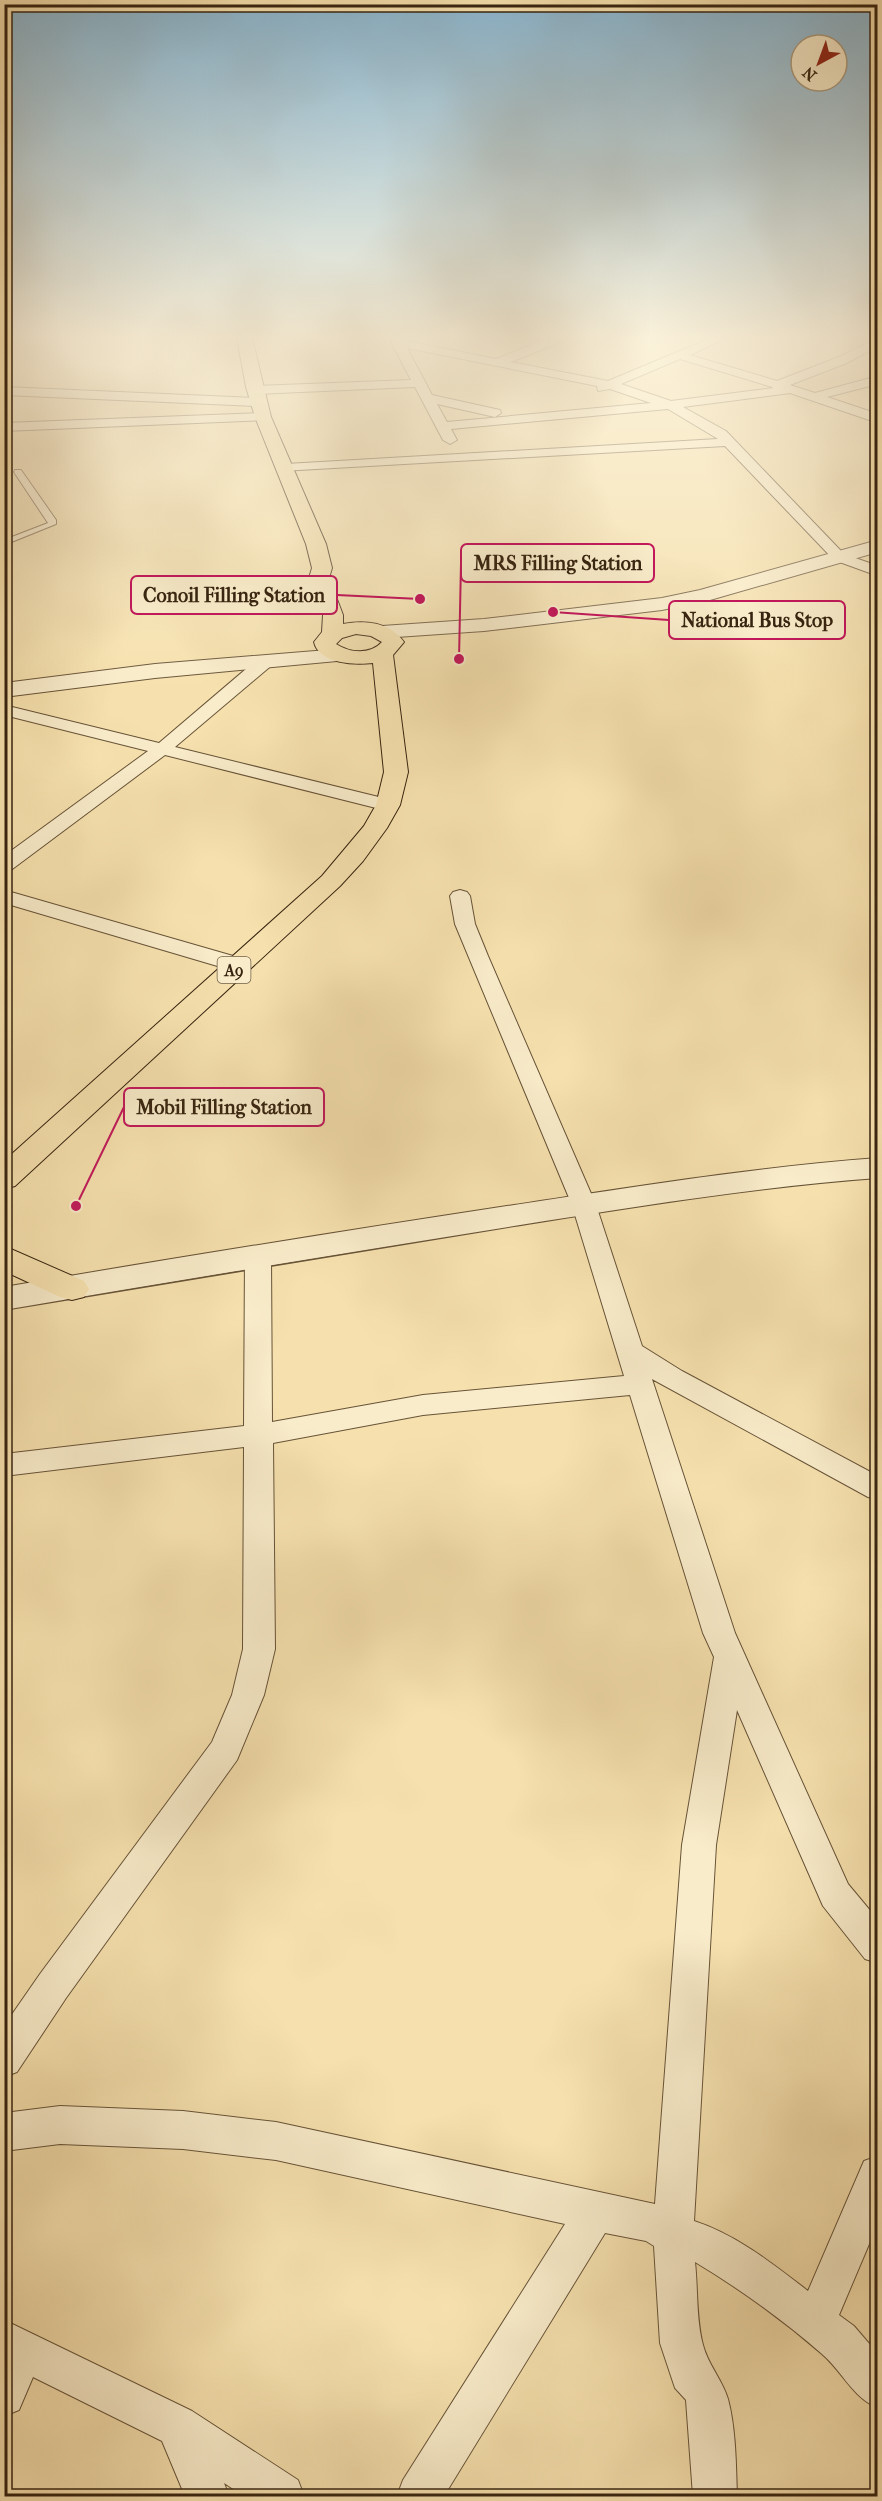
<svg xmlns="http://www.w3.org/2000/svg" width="882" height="2501" font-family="'IM FELL French Canon',serif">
<rect width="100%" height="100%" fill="#f6e1ae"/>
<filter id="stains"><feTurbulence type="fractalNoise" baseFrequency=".00333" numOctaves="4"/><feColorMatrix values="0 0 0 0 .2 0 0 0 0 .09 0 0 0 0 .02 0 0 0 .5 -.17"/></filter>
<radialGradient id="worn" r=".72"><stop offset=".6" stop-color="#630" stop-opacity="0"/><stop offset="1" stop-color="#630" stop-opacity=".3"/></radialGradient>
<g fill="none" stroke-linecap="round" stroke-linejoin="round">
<g stroke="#675338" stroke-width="2">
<path id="service" d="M15,470H21L56,520V524L4,545V540L48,523L14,472Z"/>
</g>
<g stroke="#675338" stroke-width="2">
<path id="minor" d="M389,338H401L402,340L496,359L549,338H565L563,341L511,362L608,381L711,338H726L690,355L777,381L839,357L878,338V346L847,363L790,385L815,393L878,376V384L827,397L878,414V423L790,393L683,407L726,431L844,554L878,566V576L834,560L725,446L281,471L279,468L281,465L286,464L718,439L668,409L451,429L457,440L450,444L443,440L415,387L255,394L249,390L255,386L411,380ZM407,348L597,386L598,391L610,389L651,403L447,422L437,404L495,417L501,413L500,410L432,395ZM680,359L772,387L773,388L671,401L621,384Z
M4,387L256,398L262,402L256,406L4,395Z
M263,413L268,414L270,417L268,420L4,431V423Z
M266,656L274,661L272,665L175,747L395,801L397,805L395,809L388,811L165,755L11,870L4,872V856L148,751L4,715V705L159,743L260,657Z
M4,890L247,960L250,965L247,970L239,971L231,970L4,903Z
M460,890L467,892L470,896L475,924L488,956L596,1205L642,1346L682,1371L878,1476V1500L868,1497L652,1379L735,1633L848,1884L878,1920V1963L865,1959L823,1906L737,1710L716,1845L694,2221C737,2235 773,2264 808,2291L864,2161L878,2156V2223L839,2315L854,2326L878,2354V2408C852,2397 843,2372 822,2354C783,2320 740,2289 695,2262C698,2289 696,2320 703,2345C708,2365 722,2379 728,2399C736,2429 736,2466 737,2496H693L686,2400L675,2388L660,2343L654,2246L646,2241L605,2233L444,2496H397L403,2480L565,2224L276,2160L183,2149L60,2144L4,2151V2113L60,2106L183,2111L276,2122L655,2204L682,1845L714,1657L703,1633L630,1395L423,1415L273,1443L275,1649L264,1695L237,1760L66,1998L17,2072L4,2077V2026L40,1974L212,1742L232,1695L243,1649L244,1447L4,1476V1454L244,1426L245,1255L249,1249L258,1247L267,1249L271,1255L272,1422L423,1395L624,1376L572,1205L455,924L450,896L453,892Z
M4,2320L192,2411L298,2480L304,2496H244L224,2483L229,2496H185L162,2441L33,2377L19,2410L4,2416Z"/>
</g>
<g stroke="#675338" stroke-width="2">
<path id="tertiary" d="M878,540V552L710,600L662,610L484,631L382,638L375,636L371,632L375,628L382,626L484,619L662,598L700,590Z
M340,649L348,650L351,655L348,660L155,678L4,697V683L155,664Z
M878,1158V1178C756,1187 634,1207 514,1226C344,1253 174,1281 4,1310V1287C174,1258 344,1231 514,1205C634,1187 756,1167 878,1158Z"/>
</g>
<g stroke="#372410" stroke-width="2">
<path id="trunk" d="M237,338H252L271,417L326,544L332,568L329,578L343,615V624C365,620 390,622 404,642L393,655L408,772L400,805L387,828L363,861L340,886L15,1186L4,1189V1161L322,876L364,826L376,805L384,772L373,663C355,665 319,664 314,642L322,632L323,615L309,578L312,568L306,544L255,417L246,387ZM356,634L371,636L382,642C370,655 350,653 336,644L342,638Z
M4,1246L84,1281L89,1289L84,1297L72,1300L60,1297L4,1271Z"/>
</g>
<use href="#service" fill="#f9ecca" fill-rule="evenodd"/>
<use href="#minor" fill="#f9ecca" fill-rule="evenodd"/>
<use href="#tertiary" fill="#f9ecca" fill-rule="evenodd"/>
<use href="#trunk" fill="#f6e1ae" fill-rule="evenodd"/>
</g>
<linearGradient id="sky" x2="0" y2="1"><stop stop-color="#8ab7d2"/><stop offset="0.49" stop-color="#fbf2db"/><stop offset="1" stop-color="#fbf2db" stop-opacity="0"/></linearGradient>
<rect width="882" height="688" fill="url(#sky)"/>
<g text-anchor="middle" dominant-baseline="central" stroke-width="4.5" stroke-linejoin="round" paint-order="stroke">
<rect fill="#f9ecca" stroke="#716048" stroke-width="1.5" x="217.5" y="957" width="33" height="26" rx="4.5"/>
<g font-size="16" font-weight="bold" fill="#372410">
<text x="234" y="970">A9</text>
</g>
</g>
<path fill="none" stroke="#c2185b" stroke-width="2" d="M459 659L461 563M420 599L337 595M553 612L669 620M76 1206L124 1107"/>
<g fill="#c2185b" stroke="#f9ecca" stroke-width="2">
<circle cx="459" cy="659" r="6"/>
<circle cx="420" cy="599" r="6"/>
<circle cx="553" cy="612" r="6"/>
<circle cx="76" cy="1206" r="6"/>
</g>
<g fill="#f9ecca" stroke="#c2185b" stroke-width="2">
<rect x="461" y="544" width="193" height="38" rx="6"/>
<rect x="131" y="576" width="206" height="38" rx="6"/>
<rect x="669" y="601" width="176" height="38" rx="6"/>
<rect x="124" y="1088" width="200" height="38" rx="6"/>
</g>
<g font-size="20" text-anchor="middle" font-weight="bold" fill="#372410">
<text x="558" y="570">MRS Filling Station</text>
<text x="234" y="602">Conoil Filling Station</text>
<text x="757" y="627">National Bus Stop</text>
<text x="224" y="1114">Mobil Filling Station</text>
</g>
<rect width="882" height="2501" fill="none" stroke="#f6e1ae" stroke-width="24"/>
<rect x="6" y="6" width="870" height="2489" fill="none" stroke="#372410" stroke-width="3"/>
<rect x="12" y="12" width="858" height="2477" fill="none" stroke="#372410" stroke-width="1.5"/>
<g transform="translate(819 63) rotate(221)"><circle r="28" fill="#f9ecca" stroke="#ab9c80" stroke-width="1.5"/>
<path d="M0-4.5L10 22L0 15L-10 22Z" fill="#8f2418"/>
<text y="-9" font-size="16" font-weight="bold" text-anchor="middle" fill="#372410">N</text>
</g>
<rect width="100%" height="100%" filter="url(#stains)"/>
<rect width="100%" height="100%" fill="url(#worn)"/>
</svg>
